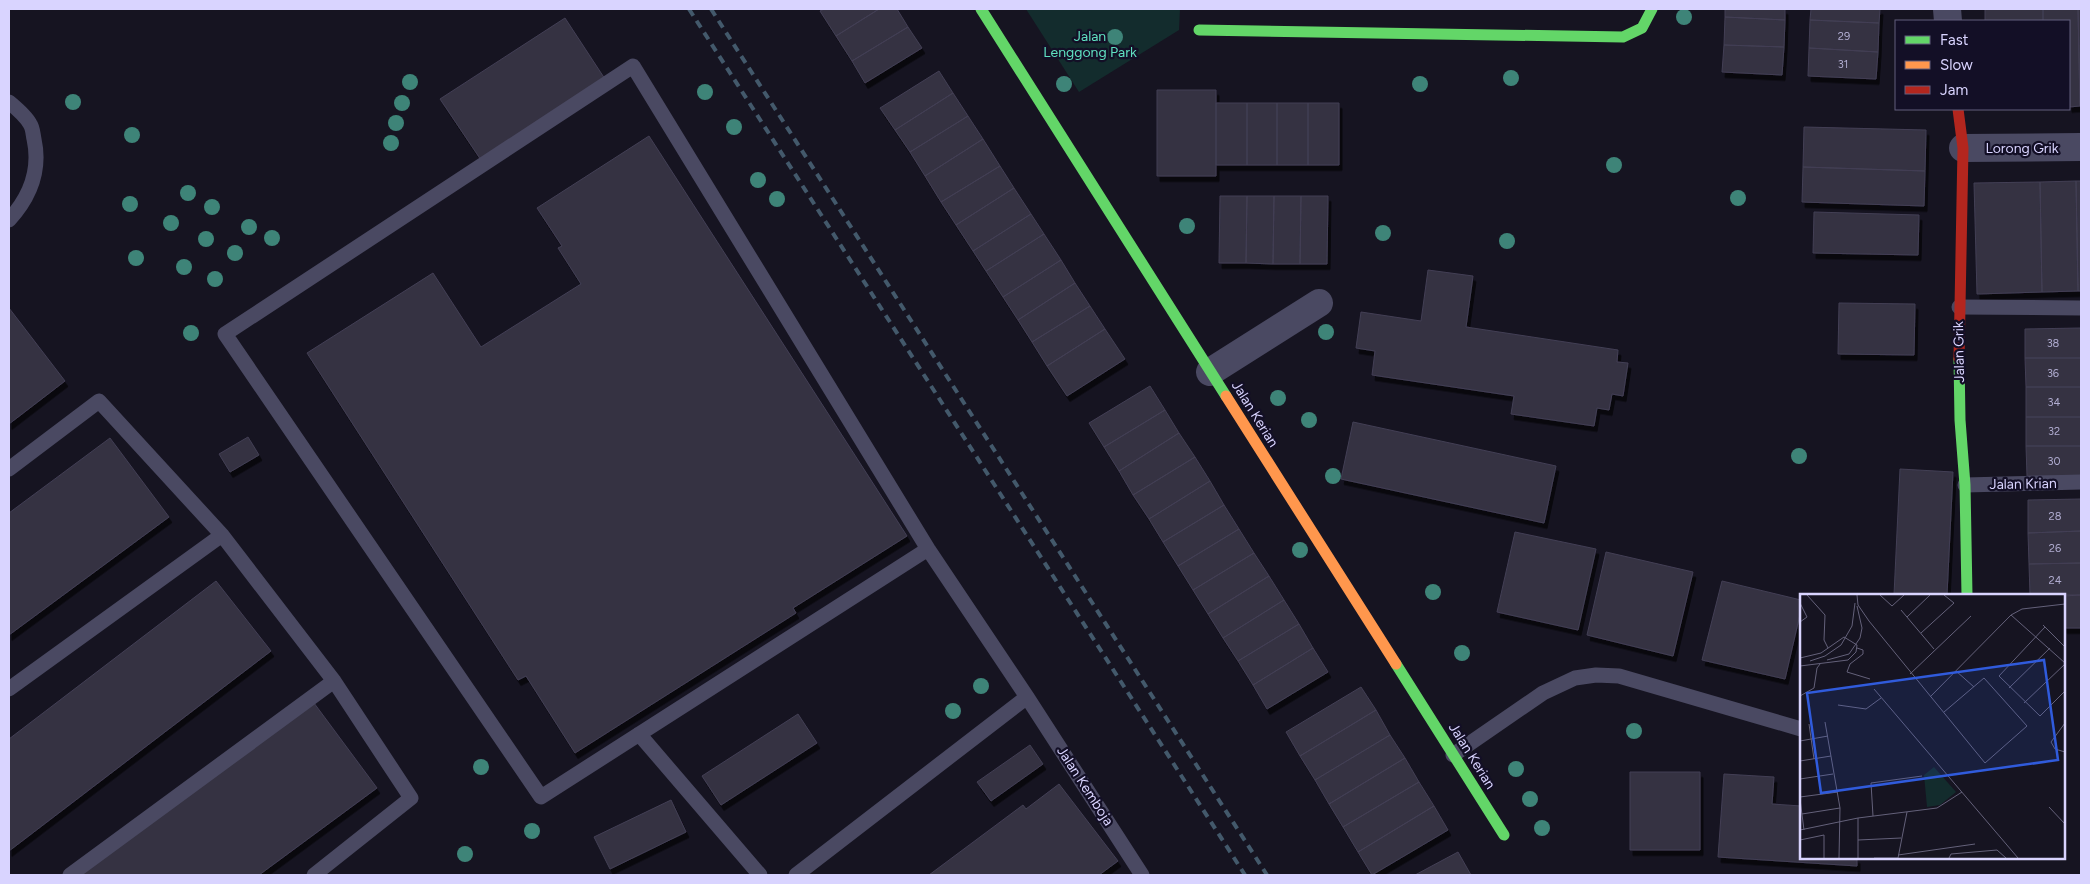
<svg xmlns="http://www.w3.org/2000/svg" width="2090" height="884" font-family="Figtree,sans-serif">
<defs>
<filter id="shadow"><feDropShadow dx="3" dy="5.5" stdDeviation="0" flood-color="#0009"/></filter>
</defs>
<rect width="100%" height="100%" fill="#161421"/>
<path fill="#132c2d" d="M1026,9H1180L1179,30L1079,92Z"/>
<path fill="#343243" stroke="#433f54" filter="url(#shadow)" d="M824,9H879L836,36L820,11Z
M879,9H897L908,27L852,61L836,36Z
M1725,9H1785V20L1725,17Z
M1811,9H1880L1879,23L1810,20Z
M1985,9H2043V21H1985Z
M2043,9H2078L2080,106L2069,107V21H2043Z
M2078,9H2081V106H2080Z
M1725,17L1785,20L1784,47L1724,45Z
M565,18L605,79L481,160L440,99Z
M1810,20L1879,23L1878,52L1809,48Z
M908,27L922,48L865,83L852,61Z
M1724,45L1784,47L1782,75L1722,72Z
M1809,48L1878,52L1876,79L1808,76Z
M939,71L953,93L895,130L880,108Z
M1157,90H1216V176H1157Z
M953,93L968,116L910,152L895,130Z
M1216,103H1247V165H1216Z
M1247,103H1277V165H1247Z
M1277,103H1308V165H1277Z
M1308,103H1339V165H1308Z
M968,116L983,139L925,176L910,152Z
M1804,127L1926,130L1925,171L1803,167Z
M649,136L907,536L793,608L796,613L575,753L526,676L518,680L307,353L433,273L481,347L581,284L558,248L562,246L537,208Z
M983,139L1000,166L941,202L925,176Z
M1000,166L1014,188L956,225L941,202Z
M1803,167L1925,171L1924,206L1802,202Z
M2076,181L2078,291L2042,292L2040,182Z
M2076,181H2081V291H2078Z
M2040,182L2042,292L1977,294L1974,183Z
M1014,188L1031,214L973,251L956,225Z
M1220,196H1247L1246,263H1219Z
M1247,196H1274L1273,264L1246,263Z
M1274,196H1301L1300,264H1273Z
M1301,196H1328L1327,264H1300Z
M1814,212L1919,215L1918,255L1813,253Z
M1031,214L1044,234L986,271L973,251Z
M1044,234L1061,260L1003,297L986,271Z
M1061,260L1075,283L1018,320L1003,297Z
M1428,270L1473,276L1466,327L1618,350L1617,362L1628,363L1623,396L1612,394L1609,410L1597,408L1594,426L1511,414L1514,396L1372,375L1375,351L1356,348L1361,312L1421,321Z
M1075,283L1090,306L1032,342L1018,320Z
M1839,303L1915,304L1914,355L1838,354Z
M1090,306L1105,329L1047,366L1032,342Z
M9,308L65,381L9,424Z
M2081,328V358H2025V329Z
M1105,329L1125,359L1067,396L1047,366Z
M2025,358H2081V387H2026Z
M1150,386L1165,410L1104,447L1089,423Z
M2026,387H2081V417H2026Z
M1165,410L1179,433L1119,471L1104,447Z
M2026,417H2081V446H2026Z
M1353,422L1556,466L1544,523L1341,479Z
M1179,433L1195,457L1133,495L1119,471Z
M248,437L259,455L230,472L219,454Z
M110,438L169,517L9,635V513Z
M2026,446H2081V476H2027Z
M1195,457L1210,481L1149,519L1133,495Z
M1900,469L1953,472L1947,595H1894Z
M1210,481L1224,505L1163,542L1149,519Z
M2081,499V531L2028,533V500Z
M1224,505L1239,529L1178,566L1163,542Z
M1239,529L1254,553L1193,590L1178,566Z
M2081,531V563L2029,564L2028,533Z
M1515,532L1596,549L1578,630L1497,612Z
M1606,552L1693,572L1673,656L1587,635Z
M1254,553L1269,576L1208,614L1193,590Z
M2081,563V595H2030L2029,564Z
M1269,576L1284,600L1223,638L1208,614Z
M216,581L271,651L9,851V739Z
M1722,581L1801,600V610L1785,679L1702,660Z
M2081,595V628H2064V596Z
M1284,600L1299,624L1238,661L1223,638Z
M1299,624L1313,648L1253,685L1238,661Z
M1313,648L1328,672L1267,709L1253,685Z
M1361,687L1376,710L1300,756L1286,732Z
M314,703L377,788L259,875H81Z
M1376,710L1390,735L1315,780L1300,756Z
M798,714L817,743L721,805L702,776Z
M1390,735L1405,758L1329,804L1315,780Z
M1030,745L1043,764L991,801L977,782Z
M1405,758L1419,782L1343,827L1329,804Z
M1630,772H1700V850H1630Z
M1724,774L1774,777L1772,804L1801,806V858H1857V866L1718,857Z
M1419,782L1434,806L1358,852L1343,827Z
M1059,784L1118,861L1099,875H929L1023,805L1026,809Z
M671,800L686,832L610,869L594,837Z
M1434,806L1448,830L1372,875L1358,852Z
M1458,852L1471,875H1415Z"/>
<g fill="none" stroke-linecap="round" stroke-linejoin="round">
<path stroke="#4a4962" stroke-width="15" d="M9,102C15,107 26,116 30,124C33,128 33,135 34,139C41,171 30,197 9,220
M1959,307L2081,308
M9,469L99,401L222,535L334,681L411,798L314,875
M1965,485L2081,482
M928,549L541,797L225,334L633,66L928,549L1027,697L1142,875
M9,689L222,535
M639,734L760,875
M1453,755L1543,693L1575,678L1596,675L1619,676L1801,729
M70,875L334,681
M796,875L1027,697"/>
<path stroke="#4a4962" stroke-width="28" d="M1947,9L1948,21
M1963,148L2081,147
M1210,372L1319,303"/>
<path stroke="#63d668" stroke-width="11" d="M981,9L1226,396
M1199,30L1623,37L1642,28L1652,9
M1959,359L1960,420L1965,485L1967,595
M1396,664L1504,835"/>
<path stroke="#ff974d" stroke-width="11" d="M1226,396L1396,664"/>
<path stroke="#b3261e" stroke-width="11" d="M1958,109L1963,148L1959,359"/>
<path stroke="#43596b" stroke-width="4" stroke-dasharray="8 6" stroke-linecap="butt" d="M689,9L1245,875
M711,9L1267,875"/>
</g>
<g fill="#3e8478">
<circle cx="1684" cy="17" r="8"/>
<circle cx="1115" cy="37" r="8"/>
<circle cx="1511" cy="78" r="8"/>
<circle cx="410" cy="82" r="8"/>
<circle cx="1064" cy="84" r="8"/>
<circle cx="1420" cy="84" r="8"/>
<circle cx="705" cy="92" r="8"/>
<circle cx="73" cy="102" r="8"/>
<circle cx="402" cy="103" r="8"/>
<circle cx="396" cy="123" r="8"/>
<circle cx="734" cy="127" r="8"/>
<circle cx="132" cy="135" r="8"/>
<circle cx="391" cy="143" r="8"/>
<circle cx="1614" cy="165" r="8"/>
<circle cx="758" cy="180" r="8"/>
<circle cx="188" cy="193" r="8"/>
<circle cx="1738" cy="198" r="8"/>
<circle cx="777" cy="199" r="8"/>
<circle cx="130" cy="204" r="8"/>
<circle cx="212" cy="207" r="8"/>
<circle cx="171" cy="223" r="8"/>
<circle cx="1187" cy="226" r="8"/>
<circle cx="249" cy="227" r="8"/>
<circle cx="1383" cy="233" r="8"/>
<circle cx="272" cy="238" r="8"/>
<circle cx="206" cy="239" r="8"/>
<circle cx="1507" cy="241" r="8"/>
<circle cx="235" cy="253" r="8"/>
<circle cx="136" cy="258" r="8"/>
<circle cx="184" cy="267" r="8"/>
<circle cx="215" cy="279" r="8"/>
<circle cx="1326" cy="332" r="8"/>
<circle cx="191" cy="333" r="8"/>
<circle cx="1278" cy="398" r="8"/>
<circle cx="1309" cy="420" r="8"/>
<circle cx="1799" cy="456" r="8"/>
<circle cx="1333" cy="476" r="8"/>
<circle cx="1300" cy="550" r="8"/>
<circle cx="1433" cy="592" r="8"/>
<circle cx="1462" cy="653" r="8"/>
<circle cx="981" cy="686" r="8"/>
<circle cx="953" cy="711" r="8"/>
<circle cx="1634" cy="731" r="8"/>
<circle cx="481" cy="767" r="8"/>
<circle cx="1516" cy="769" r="8"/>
<circle cx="1530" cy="799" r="8"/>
<circle cx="1542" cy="828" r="8"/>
<circle cx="532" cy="831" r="8"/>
<circle cx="465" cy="854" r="8"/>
</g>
<g text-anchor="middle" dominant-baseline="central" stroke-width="4.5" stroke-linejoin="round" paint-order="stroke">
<g font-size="11" fill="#b0acd0">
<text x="1844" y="36">29</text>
<text x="1843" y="64">31</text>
<text x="2053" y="343">38</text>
<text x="2053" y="373">36</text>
<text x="2054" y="402">34</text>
<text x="2054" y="431">32</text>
<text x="2054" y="461">30</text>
<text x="2055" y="516">28</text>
<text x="2055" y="548">26</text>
<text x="2055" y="580">24</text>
</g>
<g font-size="14" fill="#5fe0c0" stroke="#130f26">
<text x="1090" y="36">Jalan<tspan x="1090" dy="16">Lenggong Park</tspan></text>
</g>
<g font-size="14" fill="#d9d4ff" stroke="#130f26">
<text x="2022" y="148">Lorong Grik</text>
<text transform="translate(1959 352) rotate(-91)">Jalan Grik</text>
<text transform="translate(1255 414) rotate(58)">Jalan Kerian</text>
<text transform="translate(2023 484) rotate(-1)">Jalan Krian</text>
<text transform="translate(1472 756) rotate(58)">Jalan Kerian</text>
<text transform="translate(1085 786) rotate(57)">Jalan Kemboja</text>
</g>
</g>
<g transform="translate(1800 594)">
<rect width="265" height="265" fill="#161421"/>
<path d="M134,173L156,198L140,211L127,213L124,181Z" fill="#132c2d"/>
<path fill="none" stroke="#64617a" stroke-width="1" d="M7,1L25,21L24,46L28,54M57,1L58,11L69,27L185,169L227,132L184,84L144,118M80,1L92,12L104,1M0,9L7,23L0,28M101,16L134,55M211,21L265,69M107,23L130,1M243,31L265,53M245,33L199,82L240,122L265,97M121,39L154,9L144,1M57,54L63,56V60L50,70L47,78L70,85M0,64L21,59L44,43L57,51L56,58L48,66L0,72M27,66L49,60L60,44L62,34L57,12M10,67L25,62L41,51L52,32L55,9M156,77L174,93M110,80L171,22M209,94L250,54M74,95L218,264M0,102L14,94L17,74L20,70M130,103L211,21L222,15L265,10M224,109L265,70M38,111L66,115L81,104M25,128L40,214L39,264M265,129L251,148L255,155L265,158M9,130L14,165M0,147L28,142M0,167L31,162M0,185L33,180M0,203L38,198M0,205L4,236M249,213L265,230M2,220L40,214M73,222L71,189L122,182M58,224V264M0,236L58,224L137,214L162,198M0,246L24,241V264M58,246L101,244M98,261L175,250M74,264H98M98,264L107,218M149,264L151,260L197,256L206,264"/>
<path fill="#305bdc" fill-opacity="0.15" stroke="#305bdc" stroke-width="2.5" d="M244,66L258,166L21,199L7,99Z"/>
<rect width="265" height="265" fill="none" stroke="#d9d4ff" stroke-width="2.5"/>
</g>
<rect width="2090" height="884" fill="none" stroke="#d9d4ff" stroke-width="20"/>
<rect x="1895" y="20" width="175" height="90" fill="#130f26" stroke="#625e7d"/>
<rect x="1905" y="36" width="25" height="8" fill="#63d668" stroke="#625e7d"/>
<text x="1940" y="45" font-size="15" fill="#d9d4ff">Fast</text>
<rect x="1905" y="61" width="25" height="8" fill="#ff974d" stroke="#625e7d"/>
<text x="1940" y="70" font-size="15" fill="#d9d4ff">Slow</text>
<rect x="1905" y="86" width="25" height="8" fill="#b3261e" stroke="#625e7d"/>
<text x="1940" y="95" font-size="15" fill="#d9d4ff">Jam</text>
</svg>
